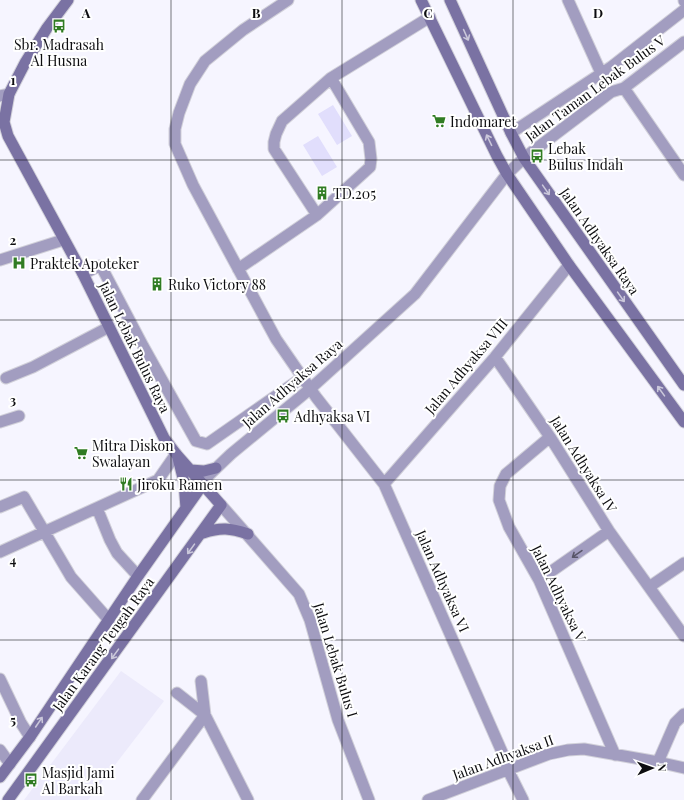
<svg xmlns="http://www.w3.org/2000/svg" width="684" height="800" font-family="'Playfair Display',serif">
<rect width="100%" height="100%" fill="#f6f5ff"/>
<path fill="#eceafb" d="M121,671L164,701L88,800H24Z"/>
<path fill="#e1defc" d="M333,105L352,136L337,145L318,114Z
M318,136L337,167L322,176L303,145Z"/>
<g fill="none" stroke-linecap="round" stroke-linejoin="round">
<g stroke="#d1d0d9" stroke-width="13">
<path id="minor" d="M288,0L243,30L205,61L190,84L179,113L175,129V144L193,185L276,339L316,397L384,484L502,752L508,770L523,800
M568,0L601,73
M684,0V1
M624,88L684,175
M0,96L9,94
M511,133L611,67L684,10
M507,174L524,158L611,92L624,88L684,42
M317,215L274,149V142L276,134L282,121L331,78L430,17
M238,269L317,215L370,167L371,159L369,142L331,78
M83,274L99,266L102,268L143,346L196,441L207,444L303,377
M495,357L550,437L609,531L684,636
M6,378L33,367L109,327
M0,422L19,416
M550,437L506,474L500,486L499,500L509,527L539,580L615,755
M384,484L495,357L569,265
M0,507L24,497L71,577L109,620
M97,508L110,540L117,553L138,576
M0,552L158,480L176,454
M539,580L609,531
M649,587L684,563
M0,679L21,723L30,737
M201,681L205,715L248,800
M177,693L205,715
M0,750L10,764
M658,762L675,723L684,714
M142,800L205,715
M428,800L549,754L568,750L584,749L658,762L684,768"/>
</g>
<g stroke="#d1d0d9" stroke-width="13">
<path id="tertiary" d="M0,260L63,240
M203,484L209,475L231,454L310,389L415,294L507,174
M221,505L299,594L310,620L338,720L369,800"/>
</g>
<g stroke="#d1d0d9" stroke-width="13">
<path id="secondary" d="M421,0L497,156L507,174L569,265L684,422
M450,0L511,133L524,158L684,385
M178,458L184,482L186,508
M190,470L204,471L216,468
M203,533C221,527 230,528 248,534
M0,777L30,737L138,576L203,484
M8,800L221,505L176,454L164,438L83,274L8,136L4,122L9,94L25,63L47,28L68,0"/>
</g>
<use href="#minor" stroke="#a29dc0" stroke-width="11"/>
<use href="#tertiary" stroke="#a29dc0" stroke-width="11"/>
<use href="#secondary" stroke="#7a72a3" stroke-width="11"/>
</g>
<defs><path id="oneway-shaft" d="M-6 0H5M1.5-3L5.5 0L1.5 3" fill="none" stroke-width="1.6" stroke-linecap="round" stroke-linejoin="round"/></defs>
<g stroke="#cac7da">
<use href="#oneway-shaft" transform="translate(466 35) rotate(66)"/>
<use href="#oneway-shaft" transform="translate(489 140) rotate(-116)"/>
<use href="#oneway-shaft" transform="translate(546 190) rotate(55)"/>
<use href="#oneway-shaft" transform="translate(621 297) rotate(55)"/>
<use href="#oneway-shaft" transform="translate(661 391) rotate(-126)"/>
<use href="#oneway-shaft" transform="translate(191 549) rotate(126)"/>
<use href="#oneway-shaft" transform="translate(115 654) rotate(126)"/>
<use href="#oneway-shaft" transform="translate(39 722) rotate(-56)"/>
</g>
<use stroke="#585568" href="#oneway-shaft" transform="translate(577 554) rotate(145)"/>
<path fill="none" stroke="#0d0d10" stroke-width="1" stroke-opacity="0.55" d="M171,0V800M342,0V800M513,0V800M0,160H684M0,320H684M0,480H684M0,640H684"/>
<defs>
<g id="bus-bare" transform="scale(1.08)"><path d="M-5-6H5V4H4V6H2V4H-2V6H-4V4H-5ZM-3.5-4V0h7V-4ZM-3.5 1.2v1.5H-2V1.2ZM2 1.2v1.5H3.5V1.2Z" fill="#307c23" stroke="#fff" stroke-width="2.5" paint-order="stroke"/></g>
<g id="supermarket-bare" transform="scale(1.08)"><path d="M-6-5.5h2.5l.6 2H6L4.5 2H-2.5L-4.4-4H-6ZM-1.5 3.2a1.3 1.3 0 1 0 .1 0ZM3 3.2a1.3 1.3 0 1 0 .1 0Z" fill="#307c23" stroke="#fff" stroke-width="2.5" paint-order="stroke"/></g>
<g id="building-bare" transform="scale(1.08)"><path d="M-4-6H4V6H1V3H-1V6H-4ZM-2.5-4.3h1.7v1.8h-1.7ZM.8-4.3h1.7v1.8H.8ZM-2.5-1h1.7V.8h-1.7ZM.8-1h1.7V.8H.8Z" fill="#307c23" stroke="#fff" stroke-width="2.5" paint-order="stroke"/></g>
<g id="hospital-bare" transform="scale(1.08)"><path d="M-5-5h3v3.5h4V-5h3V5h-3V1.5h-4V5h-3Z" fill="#307c23" stroke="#fff" stroke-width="2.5" paint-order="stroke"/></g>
<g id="restaurant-bare" transform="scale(1.08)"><path d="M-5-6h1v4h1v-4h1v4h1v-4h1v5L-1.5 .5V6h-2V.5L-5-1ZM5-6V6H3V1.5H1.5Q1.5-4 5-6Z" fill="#307c23" stroke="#fff" stroke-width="2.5" paint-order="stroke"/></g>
</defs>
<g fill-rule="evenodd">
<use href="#bus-bare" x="59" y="26"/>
<use href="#supermarket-bare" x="439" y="121"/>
<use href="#bus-bare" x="537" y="156"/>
<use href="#building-bare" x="322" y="193"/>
<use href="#hospital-bare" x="19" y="263"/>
<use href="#building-bare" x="157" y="284"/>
<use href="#bus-bare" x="283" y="416"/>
<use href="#supermarket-bare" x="81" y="453"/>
<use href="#restaurant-bare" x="126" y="484"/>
<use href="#bus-bare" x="31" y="780"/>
</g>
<g text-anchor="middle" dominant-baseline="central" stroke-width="4" stroke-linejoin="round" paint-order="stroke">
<g font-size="14" fill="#0d0d10" stroke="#fff" text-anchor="start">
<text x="59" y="44" text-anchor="middle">Sbr. Madrasah<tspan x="59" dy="16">Al Husna</tspan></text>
<text x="450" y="121">Indomaret</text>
<text x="548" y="148">Lebak<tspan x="548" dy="16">Bulus Indah</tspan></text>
<text x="333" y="193">TD.205</text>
<text x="30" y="263">Praktek Apoteker</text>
<text x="168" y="284">Ruko Victory 88</text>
<text x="294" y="416">Adhyaksa VI</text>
<text x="92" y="445">Mitra Diskon<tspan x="92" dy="16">Swalayan</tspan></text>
<text x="137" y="484">Jiroku Ramen</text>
<text x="42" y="772">Masjid Jami<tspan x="42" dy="16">Al Barkah</tspan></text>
</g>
<g font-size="14" fill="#0d0d10" stroke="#fff">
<text transform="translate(595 88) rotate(-36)">Jalan Taman Lebak Bulus V</text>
<text transform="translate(600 241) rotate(55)">Jalan Adhyaksa Raya</text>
<text transform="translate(135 347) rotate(64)">Jalan Lebak Bulus Raya</text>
<text transform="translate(466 366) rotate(-50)">Jalan Adhyaksa VIII</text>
<text transform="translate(292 383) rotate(-41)">Jalan Adhyaksa Raya</text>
<text transform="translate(584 464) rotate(58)">Jalan Adhyaksa IV</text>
<text transform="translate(443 581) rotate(66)">Jalan Adhyaksa VI</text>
<text transform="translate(559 593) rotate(64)">Jalan Adhyaksa V</text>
<text transform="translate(103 644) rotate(-54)">Jalan Karang Tengah Raya</text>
<text transform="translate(336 660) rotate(73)">Jalan Lebak Bulus I</text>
<text transform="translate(503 757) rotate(-20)">Jalan Adhyaksa II</text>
</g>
</g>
<g font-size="13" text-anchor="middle" font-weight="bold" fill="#0d0d10" stroke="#fff" stroke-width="4" stroke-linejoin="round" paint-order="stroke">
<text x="86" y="18">A</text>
<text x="256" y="18">B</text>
<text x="428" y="18">C</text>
<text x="598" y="18">D</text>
<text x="13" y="85">1</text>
<text x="13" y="245">2</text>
<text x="13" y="405">3</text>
<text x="13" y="565">4</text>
<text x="13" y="725">5</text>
</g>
<g transform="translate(652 768) rotate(88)" stroke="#ffffff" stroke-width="3" paint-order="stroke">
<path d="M0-3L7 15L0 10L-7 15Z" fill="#0d0d10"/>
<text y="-6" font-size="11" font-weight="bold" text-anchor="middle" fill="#0d0d10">N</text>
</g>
</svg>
